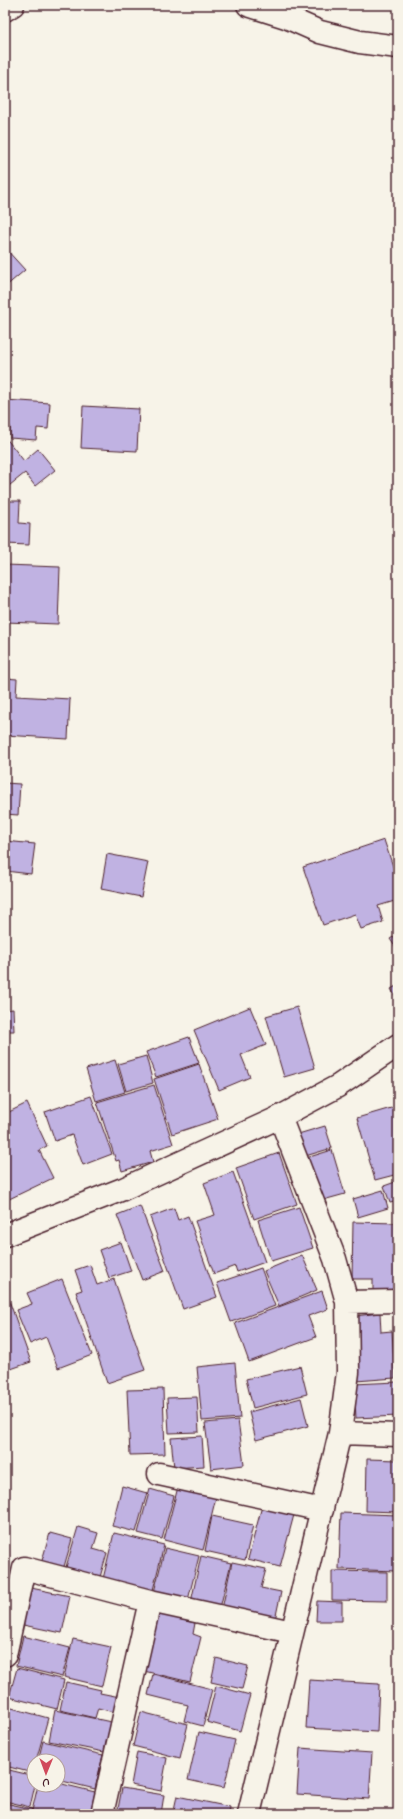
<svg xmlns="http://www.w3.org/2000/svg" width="403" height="1819" font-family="Mynerve,sans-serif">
<rect width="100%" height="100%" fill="#f7f3e8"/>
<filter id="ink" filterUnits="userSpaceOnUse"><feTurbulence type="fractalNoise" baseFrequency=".025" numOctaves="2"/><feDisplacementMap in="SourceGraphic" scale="8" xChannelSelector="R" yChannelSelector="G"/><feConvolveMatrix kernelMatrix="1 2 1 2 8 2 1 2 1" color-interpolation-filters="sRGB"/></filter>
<g filter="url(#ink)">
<path fill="#c0b2e2" stroke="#4a1f2b" d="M5,248L25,270L5,287Z
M5,400L50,403L48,429L37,428L36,440L10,438V426H5Z
M83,406L139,409L137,451L81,448Z
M5,437L24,461L38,449L55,470L35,486L25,473L5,489Z
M5,501H20L19,523L30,524L29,545L5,544Z
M5,565L60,567L58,624L5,622Z
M5,678L17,679L16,696L70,699L68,739L5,735Z
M5,783L20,784L18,815L5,814Z
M384,840L398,881V900L378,906L383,922L361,929L355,914L323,925L303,867Z
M5,841L35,844L31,874L5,871Z
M107,854L148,862L141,897L101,889Z
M398,934V951L390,939Z
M398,985V1000L391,989Z
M250,1007L266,1045L241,1055L250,1077L219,1090L194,1030Z
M297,1007L315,1068L284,1077L266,1016Z
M13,1009L14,1031H5V1010Z
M189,1037L199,1063L156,1077L146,1052Z
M146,1056L153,1083L126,1091L118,1064Z
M115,1060L125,1092L96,1101L86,1069Z
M199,1064L218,1119L172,1134L154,1079Z
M154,1085L173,1144L150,1151L153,1162L122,1171L119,1160L116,1161L97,1102Z
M91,1096L112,1154L83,1165L72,1135L55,1141L45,1112Z
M27,1103L47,1146L39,1150L53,1178L5,1201V1114Z
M398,1106V1174L375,1180L357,1118Z
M325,1126L332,1148L302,1157L295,1135Z
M332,1150L345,1194L316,1202L303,1159Z
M279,1153L297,1204L254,1219L236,1168Z
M233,1172L265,1262L237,1272L235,1266L214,1274L195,1221L215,1215L204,1183Z
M398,1181V1201L390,1203L384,1186Z
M383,1190L388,1208L358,1217L353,1199Z
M140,1206L165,1271L142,1280L117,1215Z
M299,1207L313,1248L271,1261L258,1220Z
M174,1208L178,1220L188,1216L217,1297L183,1309L150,1217Z
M353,1222L398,1223V1292L373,1291V1279H352Z
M121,1242L131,1271L109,1278L99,1250Z
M302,1255L317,1290L279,1306L264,1271Z
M90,1265L97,1285L114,1279L145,1370L107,1383L76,1292L82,1290L75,1270Z
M261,1268L275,1306L231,1322L217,1283Z
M62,1279L92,1355L58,1368L46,1337L30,1344L16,1310L32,1304L27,1293Z
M5,1289L31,1362L5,1371Z
M322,1291L328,1309L308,1316L316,1337L249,1362L235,1323Z
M380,1313L381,1332L392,1331L395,1378L356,1381L355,1316Z
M235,1363L240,1418L202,1421L197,1367Z
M300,1366L307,1394L253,1408L246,1379Z
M397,1382L398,1416L356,1418L354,1384Z
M163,1389L165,1454L130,1455L127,1390Z
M197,1397L199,1432L169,1433L167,1398Z
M301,1398L308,1426L256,1440L249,1412Z
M238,1420L244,1465L211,1469L205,1423Z
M202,1436L204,1466L174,1468L171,1438Z
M367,1459L398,1460V1512L366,1511Z
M122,1486L147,1493L136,1532L112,1526Z
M178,1487L216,1497L203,1550L164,1540Z
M150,1489L174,1496L162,1539L138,1533Z
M263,1502L295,1511L280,1567L248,1559Z
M341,1513L398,1515V1580L395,1579L396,1571L339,1569Z
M212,1516L253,1525L245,1560L205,1551Z
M78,1527L98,1533L93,1549L107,1553L100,1577L66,1567Z
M50,1533L72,1539L63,1570L41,1564Z
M114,1533L164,1545L153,1590L103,1579Z
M165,1548L199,1556L188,1600L154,1592Z
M201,1556L231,1563L220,1608L191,1602Z
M232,1562L266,1569L261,1588L281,1592L275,1620L222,1609Z
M332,1571L387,1572V1601L332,1600Z
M31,1588L70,1596L62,1633L23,1625Z
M317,1601L342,1602V1621H316Z
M158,1614L195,1623L193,1634L201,1637L190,1682L144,1671Z
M23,1636L70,1648L62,1677L16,1666Z
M73,1639L111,1647L102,1686L64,1677Z
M216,1658L248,1666L242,1689L211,1682Z
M17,1668L64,1680L57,1709L9,1697Z
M153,1674L212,1689L203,1726L184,1721L188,1705L148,1695Z
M309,1680L379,1684L377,1732L306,1728Z
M66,1682L101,1690L100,1693L120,1697L117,1713L98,1708L95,1718L60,1710Z
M216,1686L250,1695L240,1731L207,1722Z
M8,1707L48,1718L36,1761H34L33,1773L5,1766V1717Z
M55,1710L111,1722L104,1752L49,1741Z
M141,1712L188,1724L180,1758L133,1746Z
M199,1732L235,1740L224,1788L188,1780Z
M43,1741L103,1755L95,1789L58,1780V1761H38Z
M300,1748L372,1753L369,1799L297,1794Z
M137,1752L167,1758L161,1791L131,1785Z
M5,1769L34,1776L35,1785L30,1807L5,1801Z
M58,1783L95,1792L90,1814H47L32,1811L38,1785H58Z
M122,1788L164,1795L161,1814H117Z
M177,1796L230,1807L229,1814H173Z
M5,1803L32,1809L30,1814H5Z"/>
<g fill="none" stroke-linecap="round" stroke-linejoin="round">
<g stroke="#4a1f2b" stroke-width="25">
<path id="street" d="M248,5L286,17L320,32L360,42L398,47
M5,10L13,5
M347,1302L398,1301
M340,1433L398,1435
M159,1474L322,1510
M5,1655L24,1568L150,1601L292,1632
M102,1814L150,1601
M249,1814L340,1433L348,1372L347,1302L335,1259L280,1117"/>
</g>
<g stroke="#4a1f2b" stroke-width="25">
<path id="secondary" d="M5,1235L123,1189L280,1117L338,1086L398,1045"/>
</g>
<use href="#street" stroke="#f7f3e8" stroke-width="22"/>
<use href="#secondary" stroke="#f7f3e8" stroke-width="22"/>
</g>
</g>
<rect width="403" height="1819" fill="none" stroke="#f7f3e8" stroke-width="20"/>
<rect x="10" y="10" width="383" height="1799" fill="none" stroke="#4a1f2b" stroke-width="1.5" filter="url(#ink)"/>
<g transform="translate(46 1773) rotate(181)"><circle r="19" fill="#f7f3e8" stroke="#b29e9c"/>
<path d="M0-3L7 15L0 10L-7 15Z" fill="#d1495b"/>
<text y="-6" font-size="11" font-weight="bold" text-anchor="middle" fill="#4a1f2b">U</text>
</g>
</svg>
